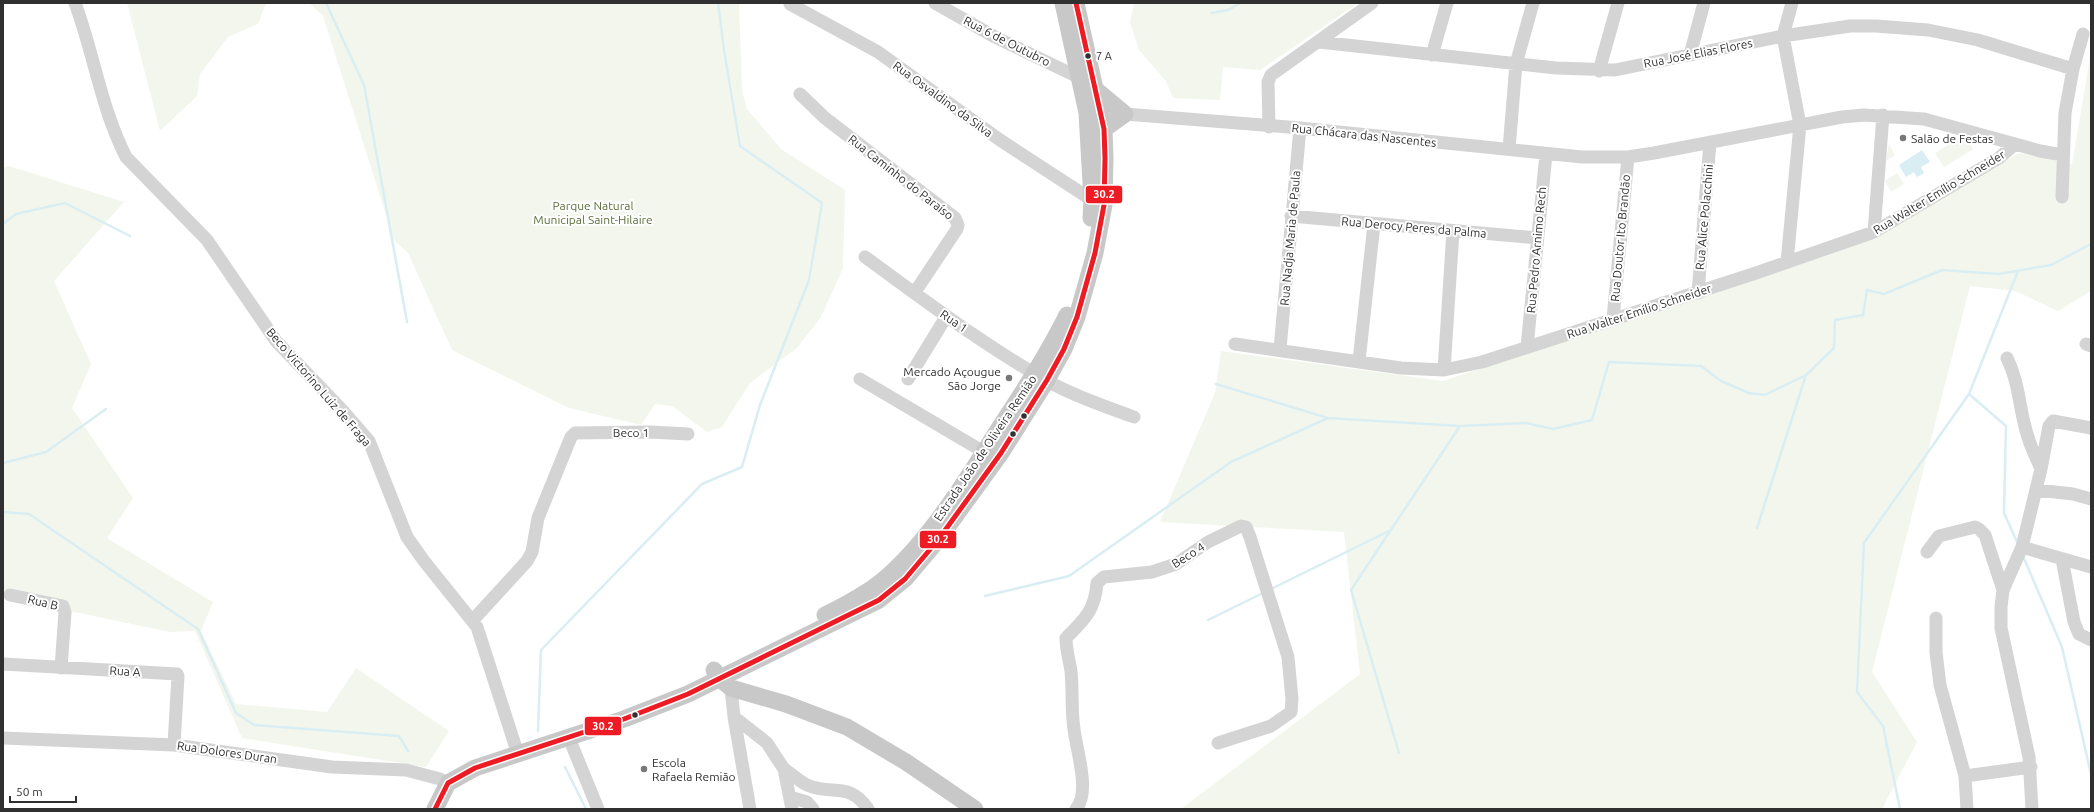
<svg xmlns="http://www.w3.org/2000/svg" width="2094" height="812" font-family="Ubuntu,sans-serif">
<rect width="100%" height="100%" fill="#fff"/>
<path fill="#f3f6ed" d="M127,3H266L258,24L228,37L200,74L197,96L160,131Z
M309,3H739L742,91L747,109L781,149L845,190L843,268L821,317L797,348L750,383L722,427L707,432L672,406L655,404L641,425L569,408L452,350L408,253L394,240L323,16Z
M1134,3H1358L1260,70L1223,67L1220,100L1173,98L1166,81L1139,50L1130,22Z
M2091,52V291L2058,311L2015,291L1970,286L1872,672L1917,742L1882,809H1181L1360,674L1344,532L1160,522L1215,393L1221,351L1443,381L1878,236L2019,153L2072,164Z
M1964,135L1973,149L1944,167L1935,153Z
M1889,144L1895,155L1886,161Z
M9,166L124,202L54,281L91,364L72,408L133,498L107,538L213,602L201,631L236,704L327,712L356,668L449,731L426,767L242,738L195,631L170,632L3,597V168Z
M1897,173L1904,184L1891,192L1885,181Z"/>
<path fill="#d9eef3" d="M1922,150L1930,162L1921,167L1924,173L1917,177L1914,172L1906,177L1899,165Z"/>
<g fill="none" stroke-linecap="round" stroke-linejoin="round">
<path stroke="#d9eef3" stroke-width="2.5" d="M326,3L364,85L407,322
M1212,13L1228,10L1241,3
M3,224L16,214L65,203L130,236
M1216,384L1328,418L1460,426L1526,423L1553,429L1592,420L1609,362L1701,366L1721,381L1749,393L1765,395L1806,375L1834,348L1835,320L1863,315L1867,290L1884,294L1942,270L1999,274L2051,265L2091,244
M1969,394L2006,426L2004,513L2018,544
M3,463L46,452L106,409
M3,512L29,514L198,629L236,713L254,725L399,736L408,751
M1757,528L1806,375
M2023,556L2062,647L2091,774
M1271,589L1389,531
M985,596L1069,576L1231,462L1328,418
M1208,620L1263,593
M538,731L541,650L702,484L742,467L760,405L809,280L822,203L740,146L724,50L718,3
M1399,753L1351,590L1460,426
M565,767L586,809
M1900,809L1883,726L1857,692L1864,543L1969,394L2018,271"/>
<path stroke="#d4d4d4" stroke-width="13" d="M75,3C94,54 101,108 126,157L207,240L276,341L343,411L369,441L407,537L424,561L477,627L515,745
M935,3L995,37L1080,78
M790,4L878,52L1000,140L1092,200
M1319,42L1556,68L1615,70L1783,36L1850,26H1876L1928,30L1978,40L2073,69
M1432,55L1447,3
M1690,55L1704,3
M1599,71L1618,3
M800,94L825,118L955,218L958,225L957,229L915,292
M1100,112L1300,128L1582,157H1628L1654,153L1842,117L1864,115L1924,119L2040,151L2063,155
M1269,127L1268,82L1271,75L1372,3
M1509,149L1516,64L1533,3
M2062,197L2065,113L2073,69L2083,34
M1291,216L1537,238
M1874,232L1883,115
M865,257C926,301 987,348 1053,384C1079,398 1107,407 1134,417
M1787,262L1800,125L1783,36L1792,3
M1698,293L1710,142
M1613,319L1628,157
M1235,344L1401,368L1444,370L1482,362L1753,274L1874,232L1999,158L2015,144
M2086,344L2091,346
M1527,347L1546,154
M1280,349L1300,128
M2007,358C2020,384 2019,411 2028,437C2031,448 2037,459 2041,469
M1359,361L1374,224
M1444,370L1453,231
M860,379L984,452
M908,379L946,317
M2037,490L2073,494L2091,499
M2022,547L2091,567
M1927,552L1939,536L1975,527L1979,529L1985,535L2003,590
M2062,559L2074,622L2079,634L2091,640
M10,595L63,606L65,612L61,668
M1936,618V652L1940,685L1965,776L1967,809
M473,620L527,561L532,552L538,518L571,437L575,433L650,432L688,434
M3,664L177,674L178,676L174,745
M731,688L734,717L767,743L784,769L792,809
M734,717L750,809
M3,738L174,745L332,767L406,770L440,779L448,783
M569,738L598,809
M784,769C792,774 799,781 807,785C833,796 849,781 868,809
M1965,776L2031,767
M790,797L807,802L813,809
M1076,809C1091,792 1076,749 1074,729C1071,710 1073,690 1071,671C1069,659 1066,649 1066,638C1085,619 1095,610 1097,583L1104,577L1152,572L1176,564L1208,542L1241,526L1246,527L1250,537L1288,657L1292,699L1291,712L1271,726L1218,743
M2032,809L2029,757L2001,628V607L2003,590L2022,547L2041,469L2049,426L2053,421L2091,428"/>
<path stroke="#c8c8c8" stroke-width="17" d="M1063,3L1087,113L1092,200L1091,218
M1095,89L1125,114L1104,129
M825,615C840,608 856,599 870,590C920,556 966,481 998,430C1023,392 1047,355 1067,315
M714,670L720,679L731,688L786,704L847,727L906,762L975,809
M435,809L448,783L475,768L624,719L688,694L879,600L905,579L938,540L1001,453L1047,380L1064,349L1077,317L1095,253L1104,205L1105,158L1104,129L1076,3"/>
<g stroke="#fff" stroke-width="8">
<path id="bus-1" d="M435,809L448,783L475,768L624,719L688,694L879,600L905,579L938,540L1001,453L1047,380L1064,349L1077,317L1095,253L1104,205L1105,158L1104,129L1076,3"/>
</g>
<use href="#bus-1" stroke="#ed1c24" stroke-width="5"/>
</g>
<g fill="#303030" stroke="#fff" stroke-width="1.5">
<circle cx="1088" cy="56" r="3.5"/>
<circle cx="1024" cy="416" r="3.5"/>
<circle cx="1013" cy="434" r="3.5"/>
<circle cx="635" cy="715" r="3.5"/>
</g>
<g fill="#787878" stroke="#fff" stroke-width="1.5">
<circle cx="1903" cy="138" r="4"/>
<circle cx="1009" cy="378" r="4"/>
<circle cx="644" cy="769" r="4"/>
</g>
<g text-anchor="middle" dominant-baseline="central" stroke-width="4" stroke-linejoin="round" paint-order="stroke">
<g font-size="11" fill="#303030" stroke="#fff" text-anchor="start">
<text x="1096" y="56">7 A</text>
</g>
<g font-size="12" fill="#303030" stroke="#fff">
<text transform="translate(1007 41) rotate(27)">Rua 6 de Outubro</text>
<text transform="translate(1698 53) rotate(-11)">Rua José Elias Flores</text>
<text transform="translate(943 99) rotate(36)">Rua Osvaldino da Silva</text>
<text transform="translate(1364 135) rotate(6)">Rua Chácara das Nascentes</text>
<text transform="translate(901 177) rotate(38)">Rua Caminho do Paraíso</text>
<text transform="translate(1939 192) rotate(-31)">Rua Walter Emílio Schneider</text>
<text transform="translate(1704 217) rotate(-85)">Rua Alice Polacchini</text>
<text transform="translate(1414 227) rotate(5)">Rua Derocy Peres da Palma</text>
<text transform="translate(1290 238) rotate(-85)">Rua Nadja Maria de Paula</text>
<text transform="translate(1620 238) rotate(-85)">Rua Doutor Ito Brandão</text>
<text transform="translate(1536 250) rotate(-85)">Rua Pedro Arnimo Rech</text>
<text transform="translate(1639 311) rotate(-18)">Rua Walter Emílio Schneider</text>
<text transform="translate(954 321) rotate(34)">Rua 1</text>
<text transform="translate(319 387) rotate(49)">Beco Victorino Luiz de Fraga</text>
<text x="631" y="432">Beco 1</text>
<text transform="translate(985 448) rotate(-56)">Estrada João de Oliveira Remião</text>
<text transform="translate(1188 555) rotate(-32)">Beco 4</text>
<text transform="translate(43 602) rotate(14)">Rua B</text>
<text transform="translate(125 671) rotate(3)">Rua A</text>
<text transform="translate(227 752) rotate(8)">Rua Dolores Duran</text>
</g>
<g font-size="12" fill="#303030" stroke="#fff" text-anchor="start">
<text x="1911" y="138">Salão de Festas</text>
<text x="1001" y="371" text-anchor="end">Mercado Açougue<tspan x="1001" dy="14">São Jorge</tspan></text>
<text x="652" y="762">Escola<tspan x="652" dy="14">Rafaela Remião</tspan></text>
</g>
<g font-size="12" fill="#5c6f3b" stroke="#fff">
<text x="593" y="205">Parque Natural<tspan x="593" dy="14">Municipal Saint-Hilaire</tspan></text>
</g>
</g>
<g stroke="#fff" stroke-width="1.5">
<rect x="1085" y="185" width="38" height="19" rx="4" fill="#ed1c24"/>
<rect x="919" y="530" width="38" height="19" rx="4" fill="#ed1c24"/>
<rect x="584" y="716" width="38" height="20" rx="4" fill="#ed1c24"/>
</g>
<g font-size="11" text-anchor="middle" font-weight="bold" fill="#fff">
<text x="1104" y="198">30.2</text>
<text x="938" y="543">30.2</text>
<text x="603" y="730">30.2</text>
</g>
<rect width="2094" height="812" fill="none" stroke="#303030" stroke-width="8"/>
<path d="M10 796v6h66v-6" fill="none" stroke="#303030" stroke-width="2"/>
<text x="16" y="796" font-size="12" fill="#303030" stroke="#ffffff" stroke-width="3" paint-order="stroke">50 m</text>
</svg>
